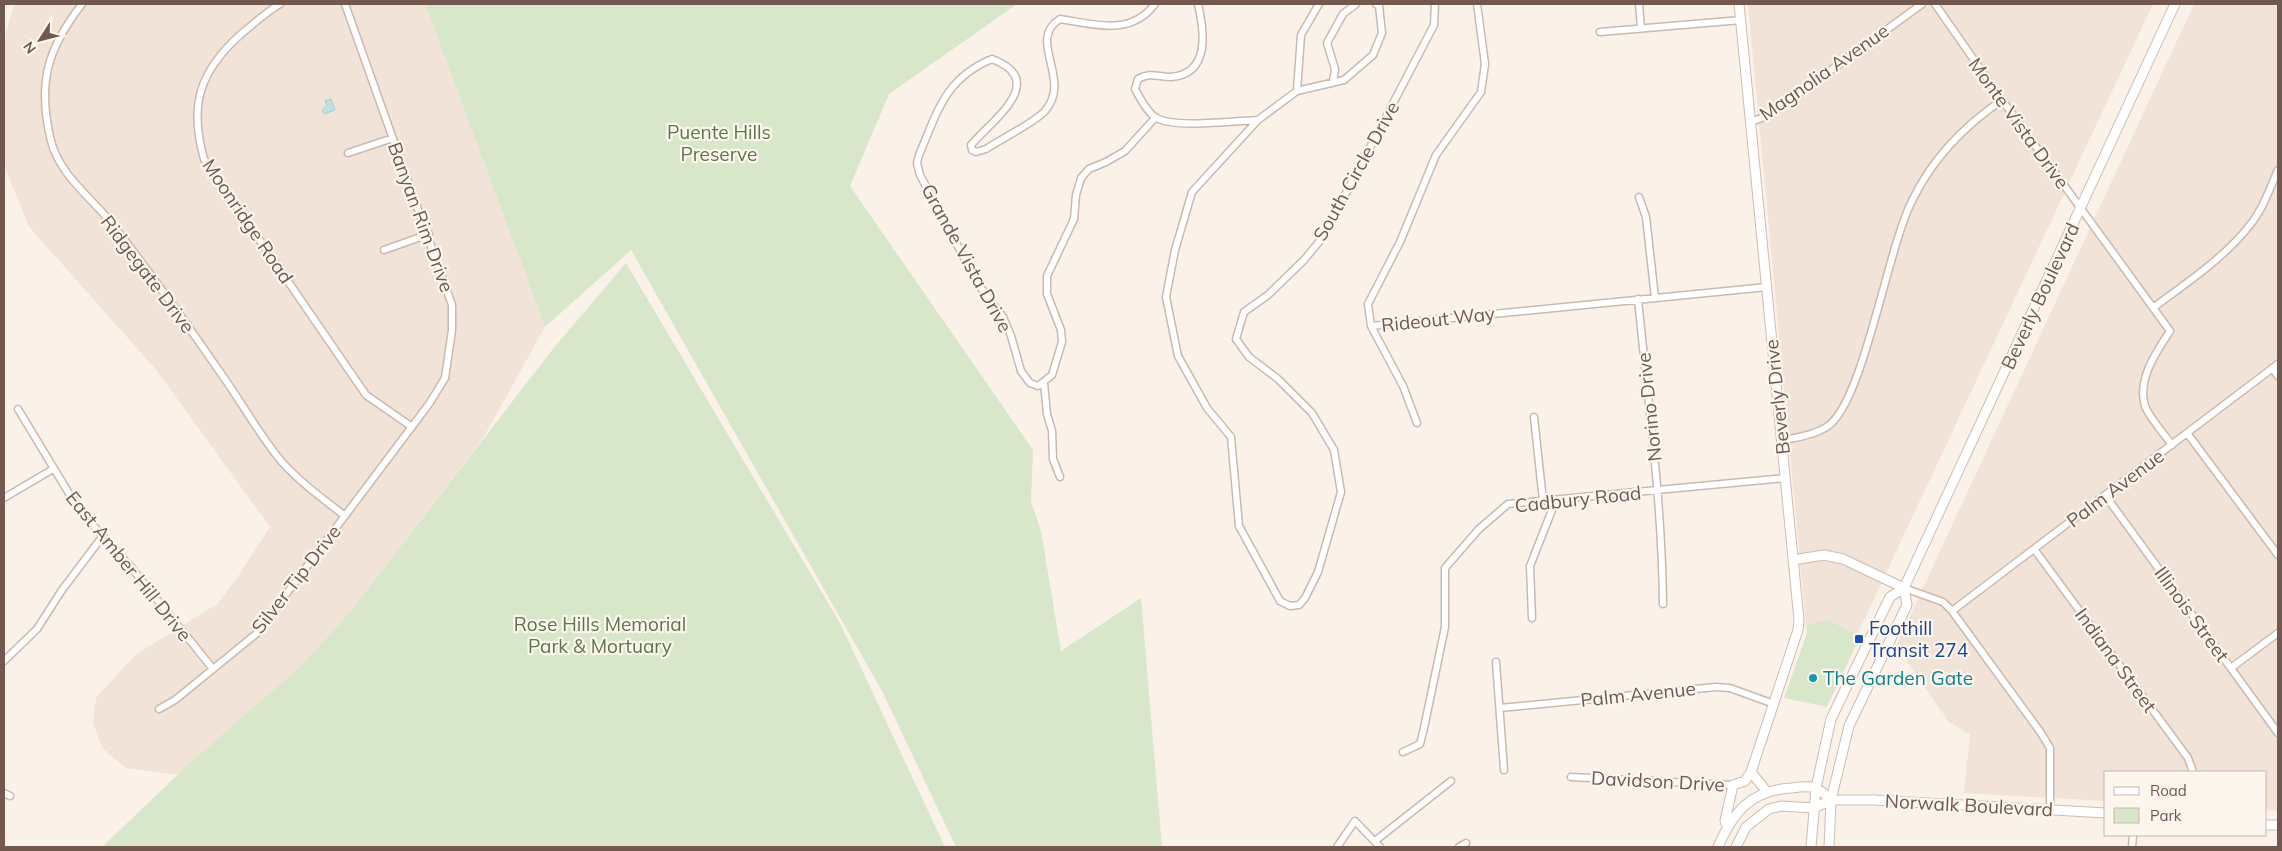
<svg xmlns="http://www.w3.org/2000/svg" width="2282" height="851" font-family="Mulish,sans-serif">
<rect width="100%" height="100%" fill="#faf2e9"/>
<path fill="#f1e3d8" d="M14,4H425L545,327L482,440L350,612L303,664L178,775L126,768L102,748L93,723L96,698L135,655L217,604L235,581L270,527L157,371L29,227L4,165V39Z
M1748,4H2153L1857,635L1828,621L1806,625Z
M2194,4H2278V811L2266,810V772H2106V801L1964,793L1970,735L1949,722L1896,646Z"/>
<path fill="#d8e7c9" d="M425,4H1017L889,94L850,186L1033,450L1031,502L1041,531L1061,651L1141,598L1162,847H956L883,693L631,250L545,327Z
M626,263L840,623L945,847H102L191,762L303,664L350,612L552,350Z
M1828,620L1857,635L1854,641L1857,643L1827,707L1784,698L1807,633L1806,625Z"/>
<path fill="#c0e1e2" stroke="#a7d0d3" d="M331,99L335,110L324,114L322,110L327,106L325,101Z"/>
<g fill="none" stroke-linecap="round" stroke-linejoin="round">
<g stroke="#cbb9b0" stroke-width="9">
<path id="street" d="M82,4C47,49 37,84 51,141C60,176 92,198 113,225C151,274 187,324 222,375C242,403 260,436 282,462C301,483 323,499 345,516
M280,4C265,13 253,24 240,35C199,72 189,106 204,159L366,395L412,427
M1155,4C1130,37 1094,24 1060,19C1026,40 1073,79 1045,111C1034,123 1001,139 986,149L976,152L972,150L971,145C991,121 1050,81 992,59C945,78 937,113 919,155L917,163L920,175L978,284L1003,317L1011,336L1021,371L1030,383L1038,386L1052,375L1062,342L1061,330L1047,294V276L1074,219L1076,195L1081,178L1089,169L1106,162L1125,151L1155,118
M1198,4C1204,30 1211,74 1171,77C1158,77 1150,72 1138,79L1135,89C1140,98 1146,111 1155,117C1171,129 1236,121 1258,120
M1319,4L1301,35L1297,91L1258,120L1192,192L1175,250L1166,297L1178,356L1207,408L1231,437L1239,526L1280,601L1290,606L1299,605L1305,598L1318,572L1341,492L1334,450L1312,413L1278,379L1249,357L1236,339L1244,312L1268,295L1304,260L1323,237L1434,25L1435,4
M1639,4L1641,28
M1935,4L2002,100L2170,331C2156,352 2137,380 2145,406C2149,417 2165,435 2172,445
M1600,32L1741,20
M1333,82L1335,69L1327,43L1343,14L1356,4
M1297,91L1344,80L1373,55L1382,33L1379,6L1376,4
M1751,122L1769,115L1922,4
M348,153L393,138
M1639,197L1646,217L1655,298
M384,250L429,234
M1638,299C1648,401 1662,502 1663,604
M2154,307C2188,282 2224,258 2250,225C2263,209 2270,188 2278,170
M1371,326L1767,287
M2272,368L2278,376
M1044,383L1047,414L1052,431L1053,459L1060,477
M18,409L79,510L130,566L213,669
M1534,417L1543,501
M1417,423L1403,386L1371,326L1368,304L1400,242L1436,155L1481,92L1485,64L1477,4
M2187,433L2278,555
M1781,441C1797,437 1815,435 1828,426C1864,400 1887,250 1912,201C1932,159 1964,126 2002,100
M2105,495L2278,733
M4,498L53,469
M2034,549L2188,758L2193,772
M1904,588L1943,602L1952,611L2041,733L2050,748V809
M1952,611L2278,364
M1532,618L1530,566L1556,500
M4,661L37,629L62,590L102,537
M1496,662L1504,770
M2231,668L2278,633
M1500,708L1716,687L1730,688L1774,704
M159,709L175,700L256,634L429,404L445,378L452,330V305L345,4
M1403,752L1420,744L1424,728L1445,627V568L1479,529L1508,504L1785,478
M1571,777L1733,785
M4,793L10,796
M1375,841L1451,781
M1337,847L1355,821L1380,847
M1459,847L1466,843
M2132,847L2133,835"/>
</g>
<g stroke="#d0bbb1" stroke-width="11">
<path id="secondary" d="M1793,560L1824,555L1843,559L1904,588
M1751,772L1767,792
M2266,825H2278
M1727,826L1725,821L1733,785L1745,781L1751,772L1798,630L1799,620L1739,4
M1718,847C1733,812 1751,790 1792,788C1799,787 1809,786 1815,788C1821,790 1827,796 1831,800
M1736,847L1746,827L1769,809L1781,806L1814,808L1831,800H1874L2106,813
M1811,847L1816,788L1831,719L1890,597L1904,588L2175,4
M1829,847L1831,800L1849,726L1907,605L1904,588"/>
</g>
<use href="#street" stroke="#fff" stroke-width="6"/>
<use href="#secondary" stroke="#fff" stroke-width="9"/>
</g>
<rect fill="#1a4fb4" stroke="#fdf6ef" stroke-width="2" x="1854" y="634" width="10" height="10" rx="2.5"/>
<circle fill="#0f9aa8" stroke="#fdf6ef" stroke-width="2" cx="1813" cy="678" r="5"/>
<g text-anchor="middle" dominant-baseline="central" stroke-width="4.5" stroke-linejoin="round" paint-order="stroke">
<g font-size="19" fill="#72584f" stroke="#fdf6ef">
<text transform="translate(1824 72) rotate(-35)">Magnolia Avenue</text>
<text transform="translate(2019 123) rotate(54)">Monte Vista Drive</text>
<text transform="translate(1356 171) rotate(-61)">South Circle Drive</text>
<text transform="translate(421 217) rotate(70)">Banyan Rim Drive</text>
<text transform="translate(248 221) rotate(56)">Moonridge Road</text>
<text transform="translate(967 258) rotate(61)">Grande Vista Drive</text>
<text transform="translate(148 274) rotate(53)">Ridgegate Drive</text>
<text transform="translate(2040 296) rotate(-65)">Beverly Boulevard</text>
<text transform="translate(1438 319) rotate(-6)">Rideout Way</text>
<text transform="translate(1777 397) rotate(-96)">Beverly Drive</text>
<text transform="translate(1649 407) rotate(-96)">Norino Drive</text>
<text transform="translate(2115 488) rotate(-37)">Palm Avenue</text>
<text transform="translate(1578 499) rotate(-6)">Cadbury Road</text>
<text transform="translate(129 566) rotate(51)">East Amber Hill Drive</text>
<text transform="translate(296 579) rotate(-52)">Silver Tip Drive</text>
<text transform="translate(2192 614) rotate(54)">Illinois Street</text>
<text transform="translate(2116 660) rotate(54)">Indiana Street</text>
<text transform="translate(1638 694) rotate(-6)">Palm Avenue</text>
<text transform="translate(1658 781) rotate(3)">Davidson Drive</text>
<text transform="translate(1969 805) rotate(3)">Norwalk Boulevard</text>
</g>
<g font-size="19" fill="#5b7749" stroke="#fdf6ef">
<text x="719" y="132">Puente Hills<tspan x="719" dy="22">Preserve</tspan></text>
<text x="600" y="624">Rose Hills Memorial<tspan x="600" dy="22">Park &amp; Mortuary</tspan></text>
</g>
<g font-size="19" fill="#164399" stroke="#fdf6ef" text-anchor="start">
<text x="1869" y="628">Foothill<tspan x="1869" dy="22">Transit 274</tspan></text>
</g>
<g font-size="19" fill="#0d838f" stroke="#fdf6ef" text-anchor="start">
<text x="1823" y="678">The Garden Gate</text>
</g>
</g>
<rect width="2282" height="851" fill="none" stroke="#72584f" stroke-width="10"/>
<rect x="2104" y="771" width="162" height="65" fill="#fdf6ef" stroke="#c5b7af"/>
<rect x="2114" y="787" width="25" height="8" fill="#ffffff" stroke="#c5b7af"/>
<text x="2150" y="796" font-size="15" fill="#72584f">Road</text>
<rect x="2114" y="808" width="25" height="15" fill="#d8e7c9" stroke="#c5b7af"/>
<text x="2150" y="821" font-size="15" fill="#72584f">Park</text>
<g transform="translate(40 40) rotate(234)" stroke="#fdf6ef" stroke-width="4" paint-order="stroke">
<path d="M0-4L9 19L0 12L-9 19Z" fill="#72584f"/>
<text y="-8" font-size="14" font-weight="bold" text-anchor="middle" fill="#72584f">N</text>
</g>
</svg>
